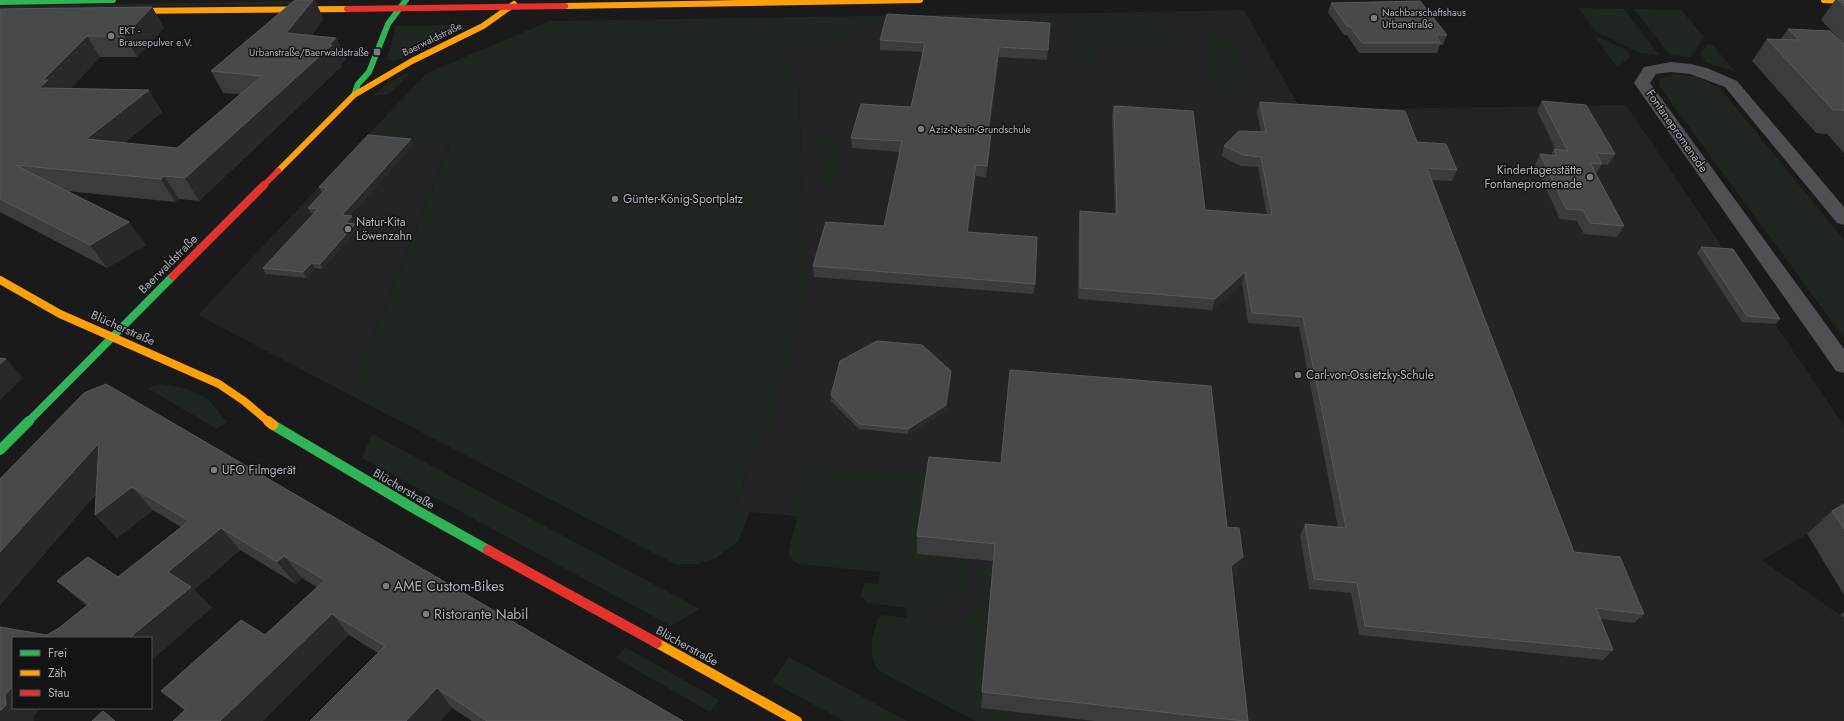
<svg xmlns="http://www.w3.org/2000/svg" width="1844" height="721" font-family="Jost,sans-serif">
<rect width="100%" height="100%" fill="#1a1a1a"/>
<path fill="#242426" d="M1244,10L1301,110L1626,105L1844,426V513L1762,560L1844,618V721H976L906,617L911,575L799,564L795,562L789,555L797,516L735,511L750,462L746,460L770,430L804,279L799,87L769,52L859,17Z
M368,135L450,143L350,395L198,315Z"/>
<path fill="#202720" d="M304,1L302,4L0,9V6Z
M1579,8L1624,9L1659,55L1640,53L1595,31Z
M1634,9L1681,10L1704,37L1691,57L1670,55Z
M1056,13L1055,29L868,21L867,28L858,29L852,41L800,47L788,51L778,58L794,76L799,87L804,279L803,310L770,430L746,460L750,461L735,510L750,512L738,541L716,558L696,564H675L350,395L450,144L368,135L427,73L550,21Z
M1070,14L1180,20L1183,49L1100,44V63L1069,62Z
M469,25L400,59L394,61L387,59L396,26Z
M1204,37H1234L1255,100L1217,97Z
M1599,37L1626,50L1631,57L1617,67L1596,38Z
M1707,44L1713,45L1734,71L1706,62L1701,54Z
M408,73L410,75L404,79L388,95H374L387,83Z
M1672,74L1697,77L1720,88L1844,240V338L1659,86V79Z
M839,135L836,153H844L834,188L821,187L816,136Z
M162,384L184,388L208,399L227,422L217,429L147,388Z
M372,434L700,609L671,626L362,458Z
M813,465L929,476L969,559L963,608L959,612L952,613L868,603L861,596L864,583L879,584L880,572L799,564C793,561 789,557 789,550L797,517L790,516L802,469Z
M984,569L992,570L981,708L1007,711V721H976L879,671C866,651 872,640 878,618L882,615L949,622L967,620L973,612L976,573L977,571Z
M625,647L719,700L710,712L616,658Z
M789,657L907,721H844L772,682Z"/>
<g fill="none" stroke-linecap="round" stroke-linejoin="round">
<path fill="#4e5053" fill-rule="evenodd" d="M1671,62L1691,64L1707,68L1737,81L1844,207V225L1837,223L1725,87L1690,74L1671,72L1656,74L1650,83L1844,349V373L1836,371L1634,83L1644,67Z"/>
<path stroke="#30b455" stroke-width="6" d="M0,2L113,0
M355,92L358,84L369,72L388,24L406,0"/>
<path stroke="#30b455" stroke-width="8" d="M28,422L173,276"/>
<path stroke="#30b455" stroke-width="10" d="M273,425L420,512L488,550
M0,450L29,421"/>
<path stroke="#ff9f0a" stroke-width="6" d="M1824,0L1844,1
M565,6L920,0
M125,11L347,9
M278,171L354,95L412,61L483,26L514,4"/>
<path stroke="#ff9f0a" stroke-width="8" d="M0,280L60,314L219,384L244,401L269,422"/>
<path stroke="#ff9f0a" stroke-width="10" d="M268,421L273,425
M657,643L797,721"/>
<path stroke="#e5322d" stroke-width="6" d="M347,9L565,6
M263,186L278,171"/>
<path stroke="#e5322d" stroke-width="8" d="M173,276L264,185"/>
<path stroke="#e5322d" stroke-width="10" d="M488,550L657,643"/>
</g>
<path fill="#3b3c3d" d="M295,0H315L323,19L311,36L336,38L346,59L341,64L342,66L199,201L179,199L175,202L67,191L129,222L146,245L107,268L0,212V9L152,7L164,28L137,57H100L71,88L149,90L162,112L124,143L177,148L240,94L223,93L211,71Z
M1835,0H1844V44L1821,20Z
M1331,3L1447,35L1443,45H1440L1437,53H1359L1347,35H1344L1328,12Z
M1788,29L1844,44V153L1827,134L1816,133L1752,61L1767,39H1781Z
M880,40L1048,50L1047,60L999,57L989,131L991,132V142L986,177L976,176L968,233L1035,284L1033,294L814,277L813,266L884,226L900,152L852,148L851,138L911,107L923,52L880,50Z
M1542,101L1615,154L1608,165L1602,164L1596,174L1624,226L1617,237L1584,234L1577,221L1560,219L1535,165L1540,154L1551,155L1554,149L1556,150L1537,111Z
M1260,102L1417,142L1457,170L1452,181L1431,180L1574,552L1644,614L1634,623L1601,619L1613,650L1603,660L1359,635L1351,593L1309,589L1300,535L1305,524L1338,527L1299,327L1248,323L1242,283L1212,310L1078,299L1079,222L1080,211L1115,214L1112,116L1114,106L1205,210L1267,215L1258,167L1240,166L1222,156L1224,146L1261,132L1257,113Z
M413,145L349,216L355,221L353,224L357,229L323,269L315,268L307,278L266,274L263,268L314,214L311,213L308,208L322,192L319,187Z
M1701,247L1780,319L1776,324L1742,322L1697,253Z
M951,371V376L946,411L908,434L859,429L831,401V395Z
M84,393L683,721H472L452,708L440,721H310L378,653L349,635L184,710L161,691L265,635L317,587L302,578L296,584L240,550L194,590L212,608L151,638H13V708H40L34,715V721H0V627L47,635L59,628L87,606L57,581L118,577L181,527L153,510L117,538L95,515L96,494L0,605Z
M1844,504V595L1807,534L1832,511Z
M1227,527L1236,575L1232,577L1248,721H1094L981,708L993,561L917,554V536Z
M1844,612V618L1840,615Z"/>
<path fill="#29292a" d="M313,0H315L323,19L296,55L286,33Z
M152,7L164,28L137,57L124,36Z
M87,36L100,57L61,99L39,88L43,80Z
M336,38L346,59L341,64L342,66L199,201L185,178Z
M999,47V57L987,142L988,131Z
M149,90L162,112L101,162L86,139Z
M991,132V142L986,177L987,166Z
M411,139L413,145L345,220L342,215Z
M976,165V176L966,243L967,232Z
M164,176L179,199L175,202L161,179Z
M352,216L355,221L349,228L346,223Z
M129,222L146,245L107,268L90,245Z
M355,224L357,229L323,269L320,264Z
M312,263L315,268L307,278L303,272Z
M1245,272L1242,283L1212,310L1215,299Z
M6,359L23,378L0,400V364Z
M951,371V376L946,411L908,434V429Z
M99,443L120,466L0,605V552Z
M132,487L153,510L117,538L95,515Z
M221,528L240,550L194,590L212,608L151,661V638H129L168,572Z
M284,556L302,578L296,584L277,562Z
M1243,557L1236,575L1224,584L1231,566Z
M332,614L349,635L263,721H220Z
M13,686V708H40L34,715V721H0V711L5,695Z
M437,688L452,708L440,721H406Z"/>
<path fill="#48494b" stroke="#57595c" d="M295,0H313L286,33L336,38L329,45H332L185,178L164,176L161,179L15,165L129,222L90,245L0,199V9L152,7L124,36H87L43,80H48L39,88L149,90L86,139L177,148L262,76L211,71Z
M1838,0H1844V6Z
M1420,1L1447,35H1435L1441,43H1362L1350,26H1347L1331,3Z
M887,14L1050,23L1048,50L999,47L988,131L991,132L987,166L976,165L967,232L1037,237L1035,284L813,266L826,222L884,226L902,141L851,138L861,104L911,107L925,43L880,40Z
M1788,29L1830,31L1844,44V110H1833L1767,39L1799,40Z
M1542,101L1586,105L1615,154L1596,153L1602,164L1590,163L1624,226L1590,223L1583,210L1566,209L1540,154L1557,156L1554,149L1568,151Z
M1260,102L1405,111L1417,142L1446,144L1457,170L1427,168L1574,552L1620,557L1644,614L1596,608L1613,650L1365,626L1357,583L1314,579L1305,524L1346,528L1303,317L1252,313L1245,272L1215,299L1080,288V211L1117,214L1114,106L1193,111L1205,210L1272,215L1261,157L1243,155L1224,146L1239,131L1266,132Z
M368,135L411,139L342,215L352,216L346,223L355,224L320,264L312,263L303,272L263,268L318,209L308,208L327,188L319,187Z
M1701,247L1733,249L1780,319L1747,316Z
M877,341L922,345L951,371L946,405L908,429L859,424L831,395L840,361Z
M0,358L6,359L0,364Z
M1010,370L1211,386L1227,527L1239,528L1243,557L1231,566L1248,721H1243L982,692L995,544L917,536L929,457L1001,463Z
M106,384L683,721H487L437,688L406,721H310L385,646L332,614L220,721H173L186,709L161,691L241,620L265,635L325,580L284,556L277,562L221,528L168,572L191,587L129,638H90L88,637L86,638H13V686L5,695L6,705L0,711V627L47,635L59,628L89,604L57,581L88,557L118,577L189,521L132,487L95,515L99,443L0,552V479L84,393Z
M1844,504V529L1832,511Z
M103,711L115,721H92Z"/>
<g fill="#797d82" stroke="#141416" stroke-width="1.5">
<circle cx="1374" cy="18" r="4"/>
<circle cx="111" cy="36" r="4"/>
<rect x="373" y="48" width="8" height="8" rx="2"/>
<circle cx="921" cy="129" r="4"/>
<circle cx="1590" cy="177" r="4"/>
<circle cx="615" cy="199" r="4"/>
<circle cx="348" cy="229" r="4"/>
<circle cx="1298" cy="375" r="4"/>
<circle cx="214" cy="470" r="4"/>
<circle cx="386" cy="586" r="4"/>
<circle cx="426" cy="614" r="4"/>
</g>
<g text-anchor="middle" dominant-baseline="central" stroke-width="3" stroke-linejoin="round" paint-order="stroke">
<g font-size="10" fill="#acb2ba" stroke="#141416" text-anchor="start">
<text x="1382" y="12">Nachbarschaftshaus<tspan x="1382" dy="12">Urbanstraße</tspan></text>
<text x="119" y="30">EKT -<tspan x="119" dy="12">Brausepulver e.V.</tspan></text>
<text x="369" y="52" text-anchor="end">Urbanstraße/Baerwaldstraße</text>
<text x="929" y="129">Aziz-Nesin-Grundschule</text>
</g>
<g font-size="10" fill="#acb2ba" stroke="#141416">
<text transform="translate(432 39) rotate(-26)">Baerwaldstraße</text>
</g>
<g font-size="12" fill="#acb2ba" stroke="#141416">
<text transform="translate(1677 131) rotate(55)">Fontanepromenade</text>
<text transform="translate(168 264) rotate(-45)">Baerwaldstraße</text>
<text transform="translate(123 328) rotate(24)">Blücherstraße</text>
<text transform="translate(404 489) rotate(30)">Blücherstraße</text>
<text transform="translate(687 646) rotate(29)">Blücherstraße</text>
</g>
<g font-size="12" fill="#acb2ba" stroke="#141416" text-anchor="start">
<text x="1582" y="170" text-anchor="end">Kindertagesstätte<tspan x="1582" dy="14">Fontanepromenade</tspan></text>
<text x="623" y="199">Günter-König-Sportplatz</text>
<text x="356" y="222">Natur-Kita<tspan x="356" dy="14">Löwenzahn</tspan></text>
<text x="1306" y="375">Carl-von-Ossietzky-Schule</text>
<text x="222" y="470">UFO Filmgerät</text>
</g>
<g font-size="14" fill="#acb2ba" stroke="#141416" text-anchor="start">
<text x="394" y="586">AME Custom-Bikes</text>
<text x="434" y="614">Ristorante Nabil</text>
</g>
</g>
<rect x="12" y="637" width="140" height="72" fill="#141416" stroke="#515358"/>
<rect x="20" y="650" width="20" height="6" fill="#30b455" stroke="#515358"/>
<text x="48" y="657" font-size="12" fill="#acb2ba">Frei</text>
<rect x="20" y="670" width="20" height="6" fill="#ff9f0a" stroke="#515358"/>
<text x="48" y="677" font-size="12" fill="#acb2ba">Zäh</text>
<rect x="20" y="690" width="20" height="6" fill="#e5322d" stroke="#515358"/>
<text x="48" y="697" font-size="12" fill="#acb2ba">Stau</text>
</svg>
